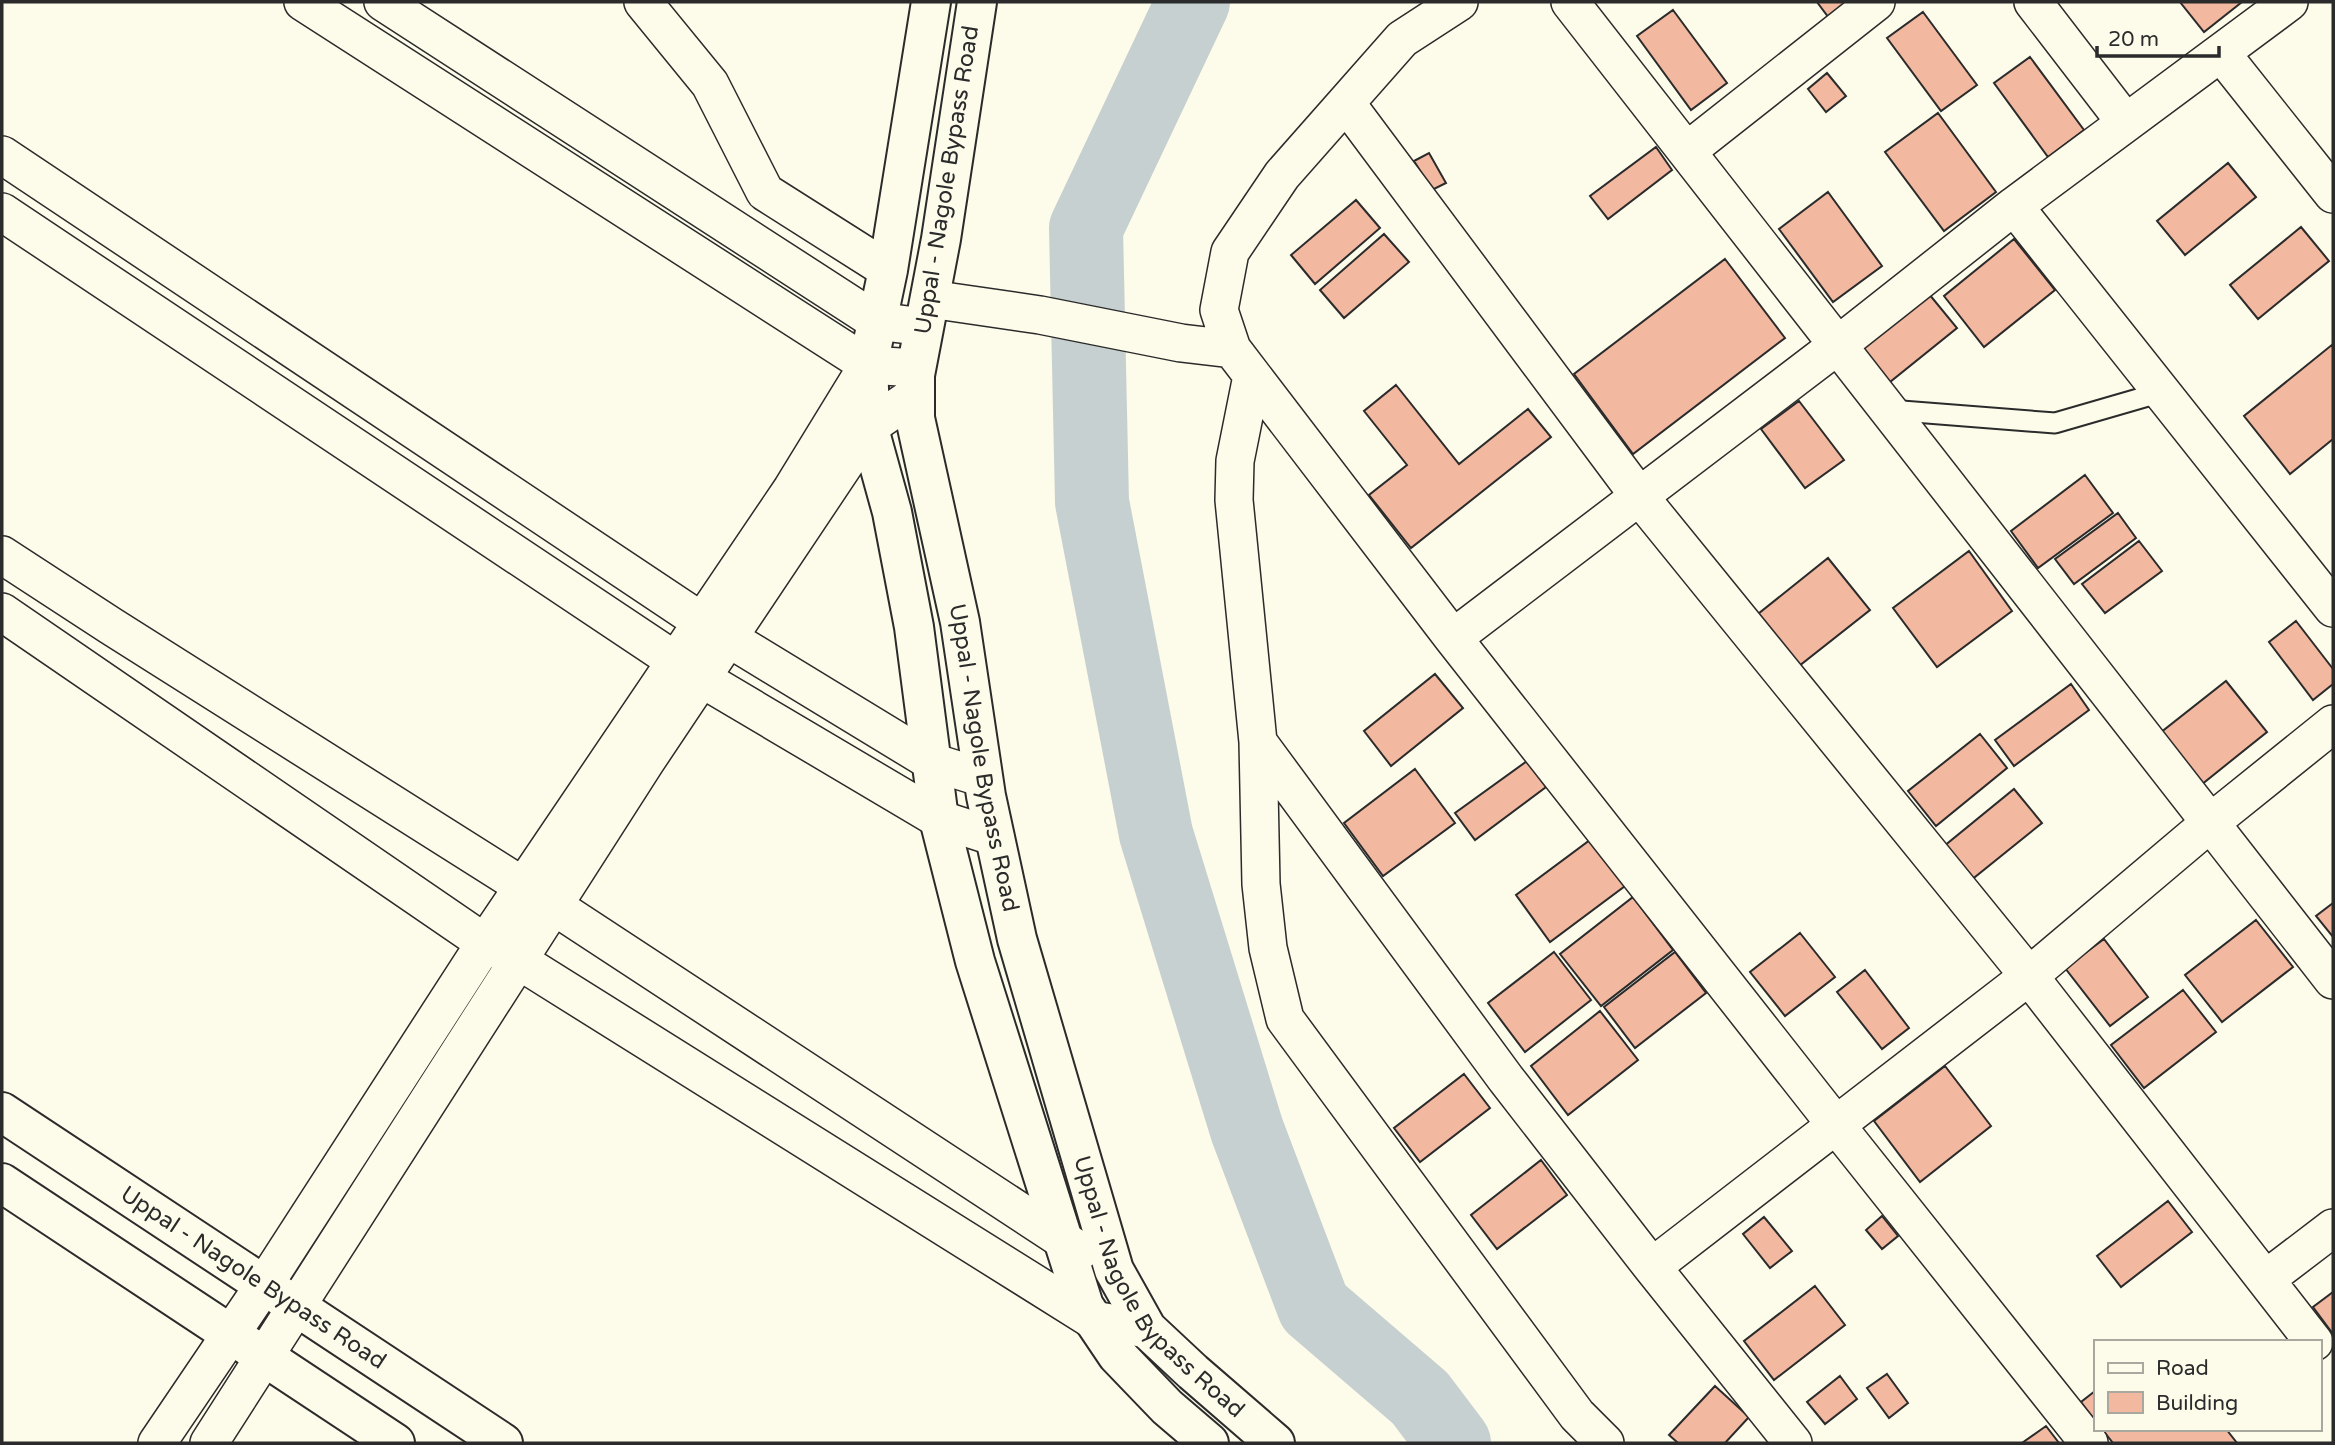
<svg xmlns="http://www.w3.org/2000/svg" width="2335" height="1445" font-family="'Varela Round',sans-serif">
<rect width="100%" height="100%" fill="#fdfbea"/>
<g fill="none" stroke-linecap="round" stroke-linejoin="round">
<path stroke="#c7d0d0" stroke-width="74" d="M1193,2L1086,228L1092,502L1156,834L1247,1130L1314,1307L1420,1398L1454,1443"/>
</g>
<path fill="#f2b8a0" stroke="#2b2b2b" stroke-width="2" d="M1817,2H1850L1829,18Z
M2180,2H2242L2204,32Z
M1673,10L1727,83L1691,110L1637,36Z
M1923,12L1977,85L1941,111L1887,38Z
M2030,57L2084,130L2048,157L1994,83Z
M1827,73L1846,96L1826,112L1808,89Z
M1938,113L1996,192L1944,231L1885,152Z
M1656,147L1672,170L1608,219L1590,196Z
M1429,153L1446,183L1432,190L1414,161Z
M2228,163L2256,197L2185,255L2157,221Z
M1828,192L1882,266L1833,302L1779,229Z
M1356,200L1380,228L1315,284L1291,255Z
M2301,227L2329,261L2258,319L2230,285Z
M1384,234L1409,262L1344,318L1320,290Z
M2014,239L2055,290L1984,347L1944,296Z
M1725,259L1785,338L1633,454L1574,374Z
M1929,294L1957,328L1885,386L1858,352Z
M2333,344V439L2290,474L2244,416Z
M1396,385L1459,464L1528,409L1551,437L1411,548L1369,495L1407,465L1364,411Z
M1799,401L1844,460L1805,488L1761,429Z
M2085,475L2113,513L2038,568L2011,531Z
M2118,513L2136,538L2074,584L2055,559Z
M2139,541L2162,571L2105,613L2082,584Z
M1969,551L2012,611L1937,667L1893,608Z
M1828,558L1870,610L1799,666L1758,614Z
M2296,621L2333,669V684L2313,700L2269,642Z
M1435,674L1463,708L1391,766L1364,731Z
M2226,681L2267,732L2196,789L2155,737Z
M2071,684L2089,710L2014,766L1995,740Z
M1980,734L2007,768L1936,826L1908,791Z
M1527,761L1546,787L1475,840L1455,813Z
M1415,769L1455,823L1383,876L1344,823Z
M2014,789L2042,823L1970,881L1943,847Z
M1590,840L1625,886L1550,942L1516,895Z
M1633,897L1673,950L1601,1006L1560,954Z
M2333,903V937L2316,916Z
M2256,920L2293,967L2222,1022L2185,975Z
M1800,933L1835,977L1785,1016L1750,972Z
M2104,939L2148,997L2110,1026L2065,968Z
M1554,952L1591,1000L1525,1052L1488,1003Z
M1675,952L1706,993L1635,1048L1604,1007Z
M1865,970L1909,1028L1882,1049L1837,992Z
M2183,990L2216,1032L2144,1088L2111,1045Z
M1600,1011L1638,1060L1568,1115L1531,1066Z
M1945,1066L1991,1126L1920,1182L1874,1121Z
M1464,1074L1490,1108L1420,1162L1394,1128Z
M1541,1160L1567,1195L1497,1249L1471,1215Z
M2168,1201L2192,1232L2121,1287L2097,1256Z
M1882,1216L1898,1236L1882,1249L1866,1230Z
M1764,1217L1792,1251L1770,1268L1743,1234Z
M1815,1286L1845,1325L1774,1380L1744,1341Z
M2333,1292V1334L2313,1307Z
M1887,1374L1908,1403L1889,1418L1867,1388Z
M1840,1376L1857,1399L1825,1424L1807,1402Z
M1715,1386L1749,1417L1725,1443H1678L1669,1435Z
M2095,1391V1421L2081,1402Z
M2046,1426L2059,1443H2022Z
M2102,1429H2226L2237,1443H2113Z"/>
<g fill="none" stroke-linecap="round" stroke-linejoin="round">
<g stroke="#2b2b2b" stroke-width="23">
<path id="service" d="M1889,410L2055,423L2162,392"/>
</g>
<g stroke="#2b2b2b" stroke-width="40">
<path id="minor" d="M303,2L868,365L916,368
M383,2L876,321L924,327
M643,2L710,84L765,192L888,270
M1459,2L1402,39L1282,175L1230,252L1219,310L1232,349L1453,638L1836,1125L2089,1443
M1570,2L2333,980
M2033,2L2126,123
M2221,53L2333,194
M1346,103L1639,496L2029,976L2314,1342
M1687,151L1876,2
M2,155L702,622L932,762L983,778
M2014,206L2333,608
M2,212L701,678L939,819L995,837
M930,299L1040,315L1181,343L1232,349
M1252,376L1235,461L1234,500L1258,742L1506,1079L1652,1267L1793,1443
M2,555L111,626L554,906L1080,1251
M2,612L485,943L518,960L1093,1320L1147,1329
M1453,638L1838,345L2014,206L2289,2
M1258,742L1261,884L1268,948L1285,1019L1577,1415L1605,1443
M1652,1267L2029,976L2210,823L2333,724
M2266,1279L2333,1228
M157,1443L264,1285L485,943L792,489L868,365
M209,1443L646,761L870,426L915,395"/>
</g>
<g stroke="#2b2b2b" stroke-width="42">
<g id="tertiary">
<path d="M931,2L888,270L868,365L871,436L892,512L914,627L939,819L975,961L1084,1306L1117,1355L1167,1407L1209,1443"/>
<path id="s1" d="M977,2L941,239L915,375V418L960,622L986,796L1017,939L1114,1270L1147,1329L1193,1372L1275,1443"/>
<path id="s2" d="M2,1112L503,1443"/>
<path d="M2,1183L395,1443"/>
</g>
</g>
<use href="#service" stroke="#fdfbea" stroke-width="19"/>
<use href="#minor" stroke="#fdfbea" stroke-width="37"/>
<use href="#tertiary" stroke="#fdfbea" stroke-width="38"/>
</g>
<g text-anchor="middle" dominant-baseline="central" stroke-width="5" stroke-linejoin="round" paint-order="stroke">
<g font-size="23" fill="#2b2b2b" stroke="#fdfbea">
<text transform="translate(947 180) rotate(-81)">Uppal - Nagole Bypass Road</text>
<text stroke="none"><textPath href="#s1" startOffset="768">Uppal - Nagole Bypass Road</textPath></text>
<text stroke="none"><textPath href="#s2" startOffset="301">Uppal - Nagole Bypass Road</textPath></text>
<text stroke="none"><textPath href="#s1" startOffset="1335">Uppal - Nagole Bypass Road</textPath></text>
</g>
</g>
<rect width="2335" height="1445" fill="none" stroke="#2b2b2b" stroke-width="7"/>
<rect x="2094" y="1340" width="228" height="91" fill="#fdfbea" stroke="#a9a89e" stroke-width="2"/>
<rect x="2108" y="1363" width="35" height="10" fill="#fdfbea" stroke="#a9a89e" stroke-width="2"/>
<text x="2156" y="1375" font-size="21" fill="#2b2b2b">Road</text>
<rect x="2108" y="1392" width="35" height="21" fill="#f2b8a0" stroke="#a9a89e" stroke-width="2"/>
<text x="2156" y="1410" font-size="21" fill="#2b2b2b">Building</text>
<path d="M2097 46v10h122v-10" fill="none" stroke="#2b2b2b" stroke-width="3.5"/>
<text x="2108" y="46" font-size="21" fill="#2b2b2b" stroke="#fdfbea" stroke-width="5" paint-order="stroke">20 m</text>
</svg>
